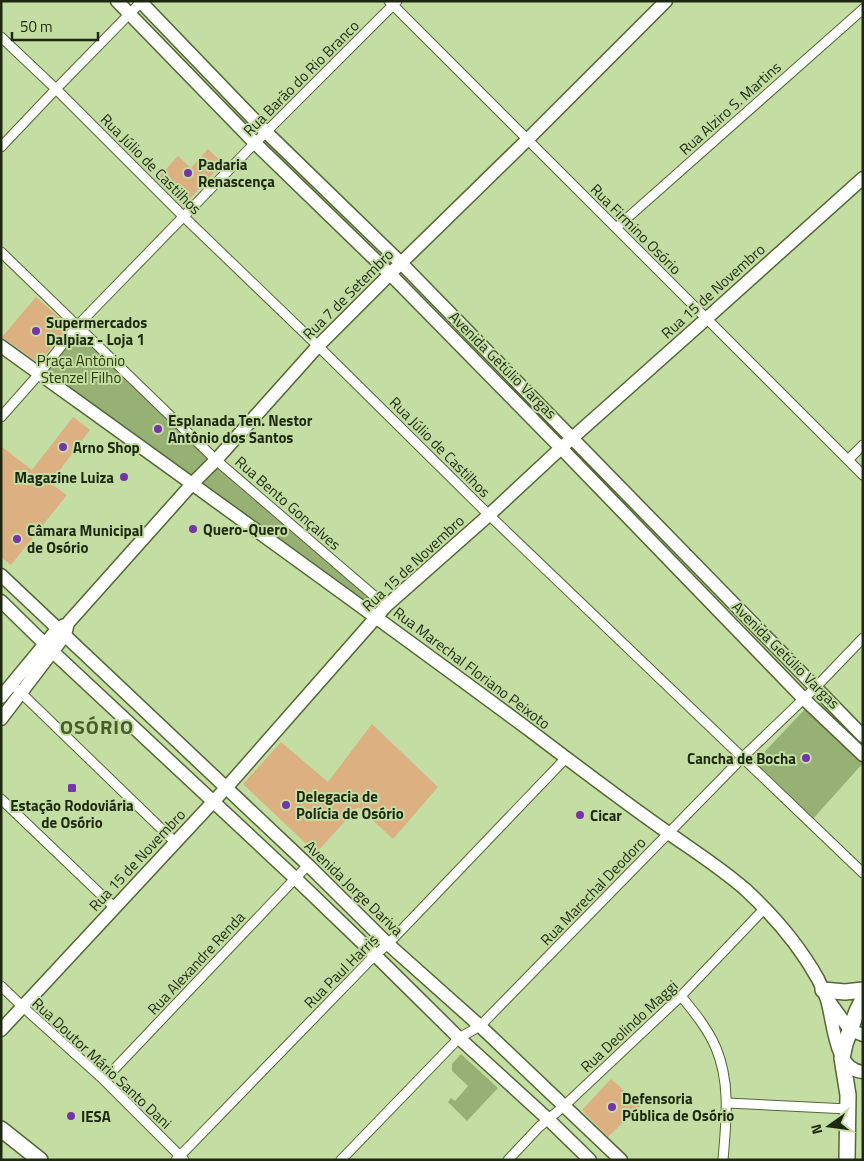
<svg xmlns="http://www.w3.org/2000/svg" width="864" height="1161" font-family="'Titillium Web',sans-serif">
<rect width="100%" height="100%" fill="#c3dda3"/>
<path fill="#97b175" d="M78,333L208,458L191,477L46,373Z
M217,464L380,605L374,610L197,484Z
M806,708L863,761V763L812,820L754,763Z
M461,1054L498,1088L467,1121L448,1102L451,1098L455,1101L468,1086L452,1071V1064Z"/>
<path fill="#ddb081" d="M208,149L223,163L185,204L158,178L178,156L191,168Z
M36,297L69,326L39,363L2,337Z
M73,417L90,430L50,483L67,495L11,565L1,557V446L32,470Z
M372,724L438,787L393,839L358,807L316,853L243,784L281,742L328,782Z
M611,1079L641,1105L608,1137L582,1110Z"/>
<g fill="none" stroke-linecap="round" stroke-linejoin="round">
<g stroke="#526732" stroke-width="11">
<path id="street" d="M389,1L863,475
M1,37L56,89L183,216L318,346L489,515L863,873
M1,147L56,89L142,1
M616,228L863,9
M1,252L216,460L386,606
M1,417L39,374L78,325L255,143L397,1
M848,460L863,445
M17,689L175,842
M1,799L115,908
M1,986L23,1007L104,1080L184,1160
M681,996C694,1012 708,1029 716,1048C731,1084 726,1122 723,1160
M104,1080L308,865
M727,1103L848,1109
M176,1160L375,955L388,944L566,758
M341,1160L459,1038L480,1026L743,757L815,688L863,638
M508,1160L539,1127L564,1106L681,996L765,908"/>
</g>
<g stroke="#526732" stroke-width="15">
<path id="secondary" d="M117,1L255,143L390,274L561,448L804,699L863,755
M140,1L266,132L401,263L863,736
M1,346C177,473 354,600 528,729C574,764 620,799 667,832C694,851 721,868 746,890C774,916 799,945 818,979C821,986 825,993 827,1000C834,1022 834,1070 863,1072
M1,575L308,865L388,944L480,1026L621,1160
M1,601L53,652L295,878L375,955L459,1038L549,1120L590,1160
M1,697L58,628L65,625
M1,719L65,635L68,623L192,484L216,460L318,346L401,263L527,140L666,1
M829,1001L850,1030L863,1035
M1,1030L226,788L386,606L489,515L561,448L706,319L863,178"/>
</g>
<g stroke="#526732" stroke-width="18">
<path id="primary" d="M823,990L845,992L863,990
M1,1129L40,1160
M847,1160L848,1095L842,1058L845,1044L857,1011L863,999"/>
</g>
<use href="#street" stroke="#fff" stroke-width="9"/>
<use href="#secondary" stroke="#fff" stroke-width="12"/>
<use href="#primary" stroke="#fff" stroke-width="15"/>
</g>
<g fill="#7734a8" stroke="#c3dda3" stroke-width="2">
<circle cx="188" cy="173" r="5"/>
<circle cx="36" cy="331" r="5"/>
<circle cx="158" cy="429" r="5"/>
<circle cx="63" cy="447" r="5"/>
<circle cx="124" cy="477" r="5"/>
<circle cx="193" cy="529" r="5"/>
<circle cx="17" cy="539" r="5"/>
<circle cx="806" cy="758" r="5"/>
<rect x="67" y="783" width="10" height="10" rx="2.5"/>
<circle cx="286" cy="805" r="5"/>
<circle cx="580" cy="815" r="5"/>
<circle cx="612" cy="1107" r="5"/>
<circle cx="71" cy="1116" r="5"/>
</g>
<g text-anchor="middle" dominant-baseline="central" stroke-width="4" stroke-linejoin="round" paint-order="stroke">
<g font-size="15" fill="#1e2811" stroke="#c3dda3">
<text transform="translate(301 78) rotate(-45)">Rua Barão do Rio Branco</text>
<text transform="translate(730 108) rotate(-42)">Rua Alziro S. Martins</text>
<text transform="translate(151 164) rotate(45)">Rua Júlio de Castilhos</text>
<text transform="translate(636 229) rotate(45)">Rua Firmino Osório</text>
<text transform="translate(713 291) rotate(-42)">Rua 15 de Novembro</text>
<text transform="translate(348 294) rotate(-45)">Rua 7 de Setembro</text>
<text transform="translate(503 365) rotate(45)">Avenida Getúlio Vargas</text>
<text transform="translate(440 447) rotate(45)">Rua Júlio de Castilhos</text>
<text transform="translate(288 503) rotate(41)">Rua Bento Gonçalves</text>
<text transform="translate(413 563) rotate(-43)">Rua 15 de Novembro</text>
<text transform="translate(786 655) rotate(45)">Avenida Getúlio Vargas</text>
<text transform="translate(472 668) rotate(37)">Rua Marechal Floriano Peixoto</text>
<text transform="translate(137 860) rotate(-47)">Rua 15 de Novembro</text>
<text transform="translate(354 888) rotate(44)">Avenida Jorge Dariva</text>
<text transform="translate(593 891) rotate(-46)">Rua Marechal Deodoro</text>
<text transform="translate(196 963) rotate(-47)">Rua Alexandre Renda</text>
<text transform="translate(341 971) rotate(-45)">Rua Paul Harris</text>
<text transform="translate(629 1026) rotate(-43)">Rua Deolindo Maggi</text>
<text transform="translate(102 1063) rotate(43)">Rua Doutor Mário Santo Dani</text>
</g>
<g font-size="15" font-weight="bold" fill="#1e2811" stroke="#c3dda3" text-anchor="start">
<text x="198" y="164">Padaria<tspan x="198" dy="17">Renascença</tspan></text>
<text x="46" y="322">Supermercados<tspan x="46" dy="17">Dalpiaz - Loja 1</tspan></text>
<text x="168" y="420">Esplanada Ten. Nestor<tspan x="168" dy="17">Antônio dos Santos</tspan></text>
<text x="73" y="447">Arno Shop</text>
<text x="114" y="477" text-anchor="end">Magazine Luiza</text>
<text x="203" y="529">Quero-Quero</text>
<text x="27" y="530">Câmara Municipal<tspan x="27" dy="17">de Osório</tspan></text>
<text x="796" y="758" text-anchor="end">Cancha de Bocha</text>
<text x="296" y="796">Delegacia de<tspan x="296" dy="17">Polícia de Osório</tspan></text>
<text x="72" y="805" text-anchor="middle">Estação Rodoviária<tspan x="72" dy="17">de Osório</tspan></text>
<text x="590" y="815">Cicar</text>
<text x="622" y="1098">Defensoria<tspan x="622" dy="17">Pública de Osório</tspan></text>
<text x="81" y="1116">IESA</text>
</g>
<g font-size="15" fill="#2b3c09" stroke="#c3dda3">
<text x="81" y="360">Praça Antônio<tspan x="81" dy="17">Stenzel Filho</tspan></text>
</g>
<g font-size="20" font-weight="bold" letter-spacing="1" fill="#495d28" stroke="#c3dda3">
<text x="97" y="726">OSÓRIO</text>
</g>
</g>
<rect width="864" height="1161" fill="none" stroke="#1e2811" stroke-width="5"/>
<g transform="translate(829 1126) rotate(256)" stroke="#c3dda3" stroke-width="4" paint-order="stroke">
<path d="M0-4L9 19L0 12L-9 19Z" fill="#1e2811"/>
<text y="-8" font-size="14" font-weight="bold" text-anchor="middle" fill="#1e2811">N</text>
</g>
<path d="M12 32v8h86v-8" fill="none" stroke="#1e2811" stroke-width="2.5"/>
<text x="20" y="32" font-size="15" fill="#1e2811" stroke="#c3dda3" stroke-width="4" paint-order="stroke">50 m</text>
</svg>
